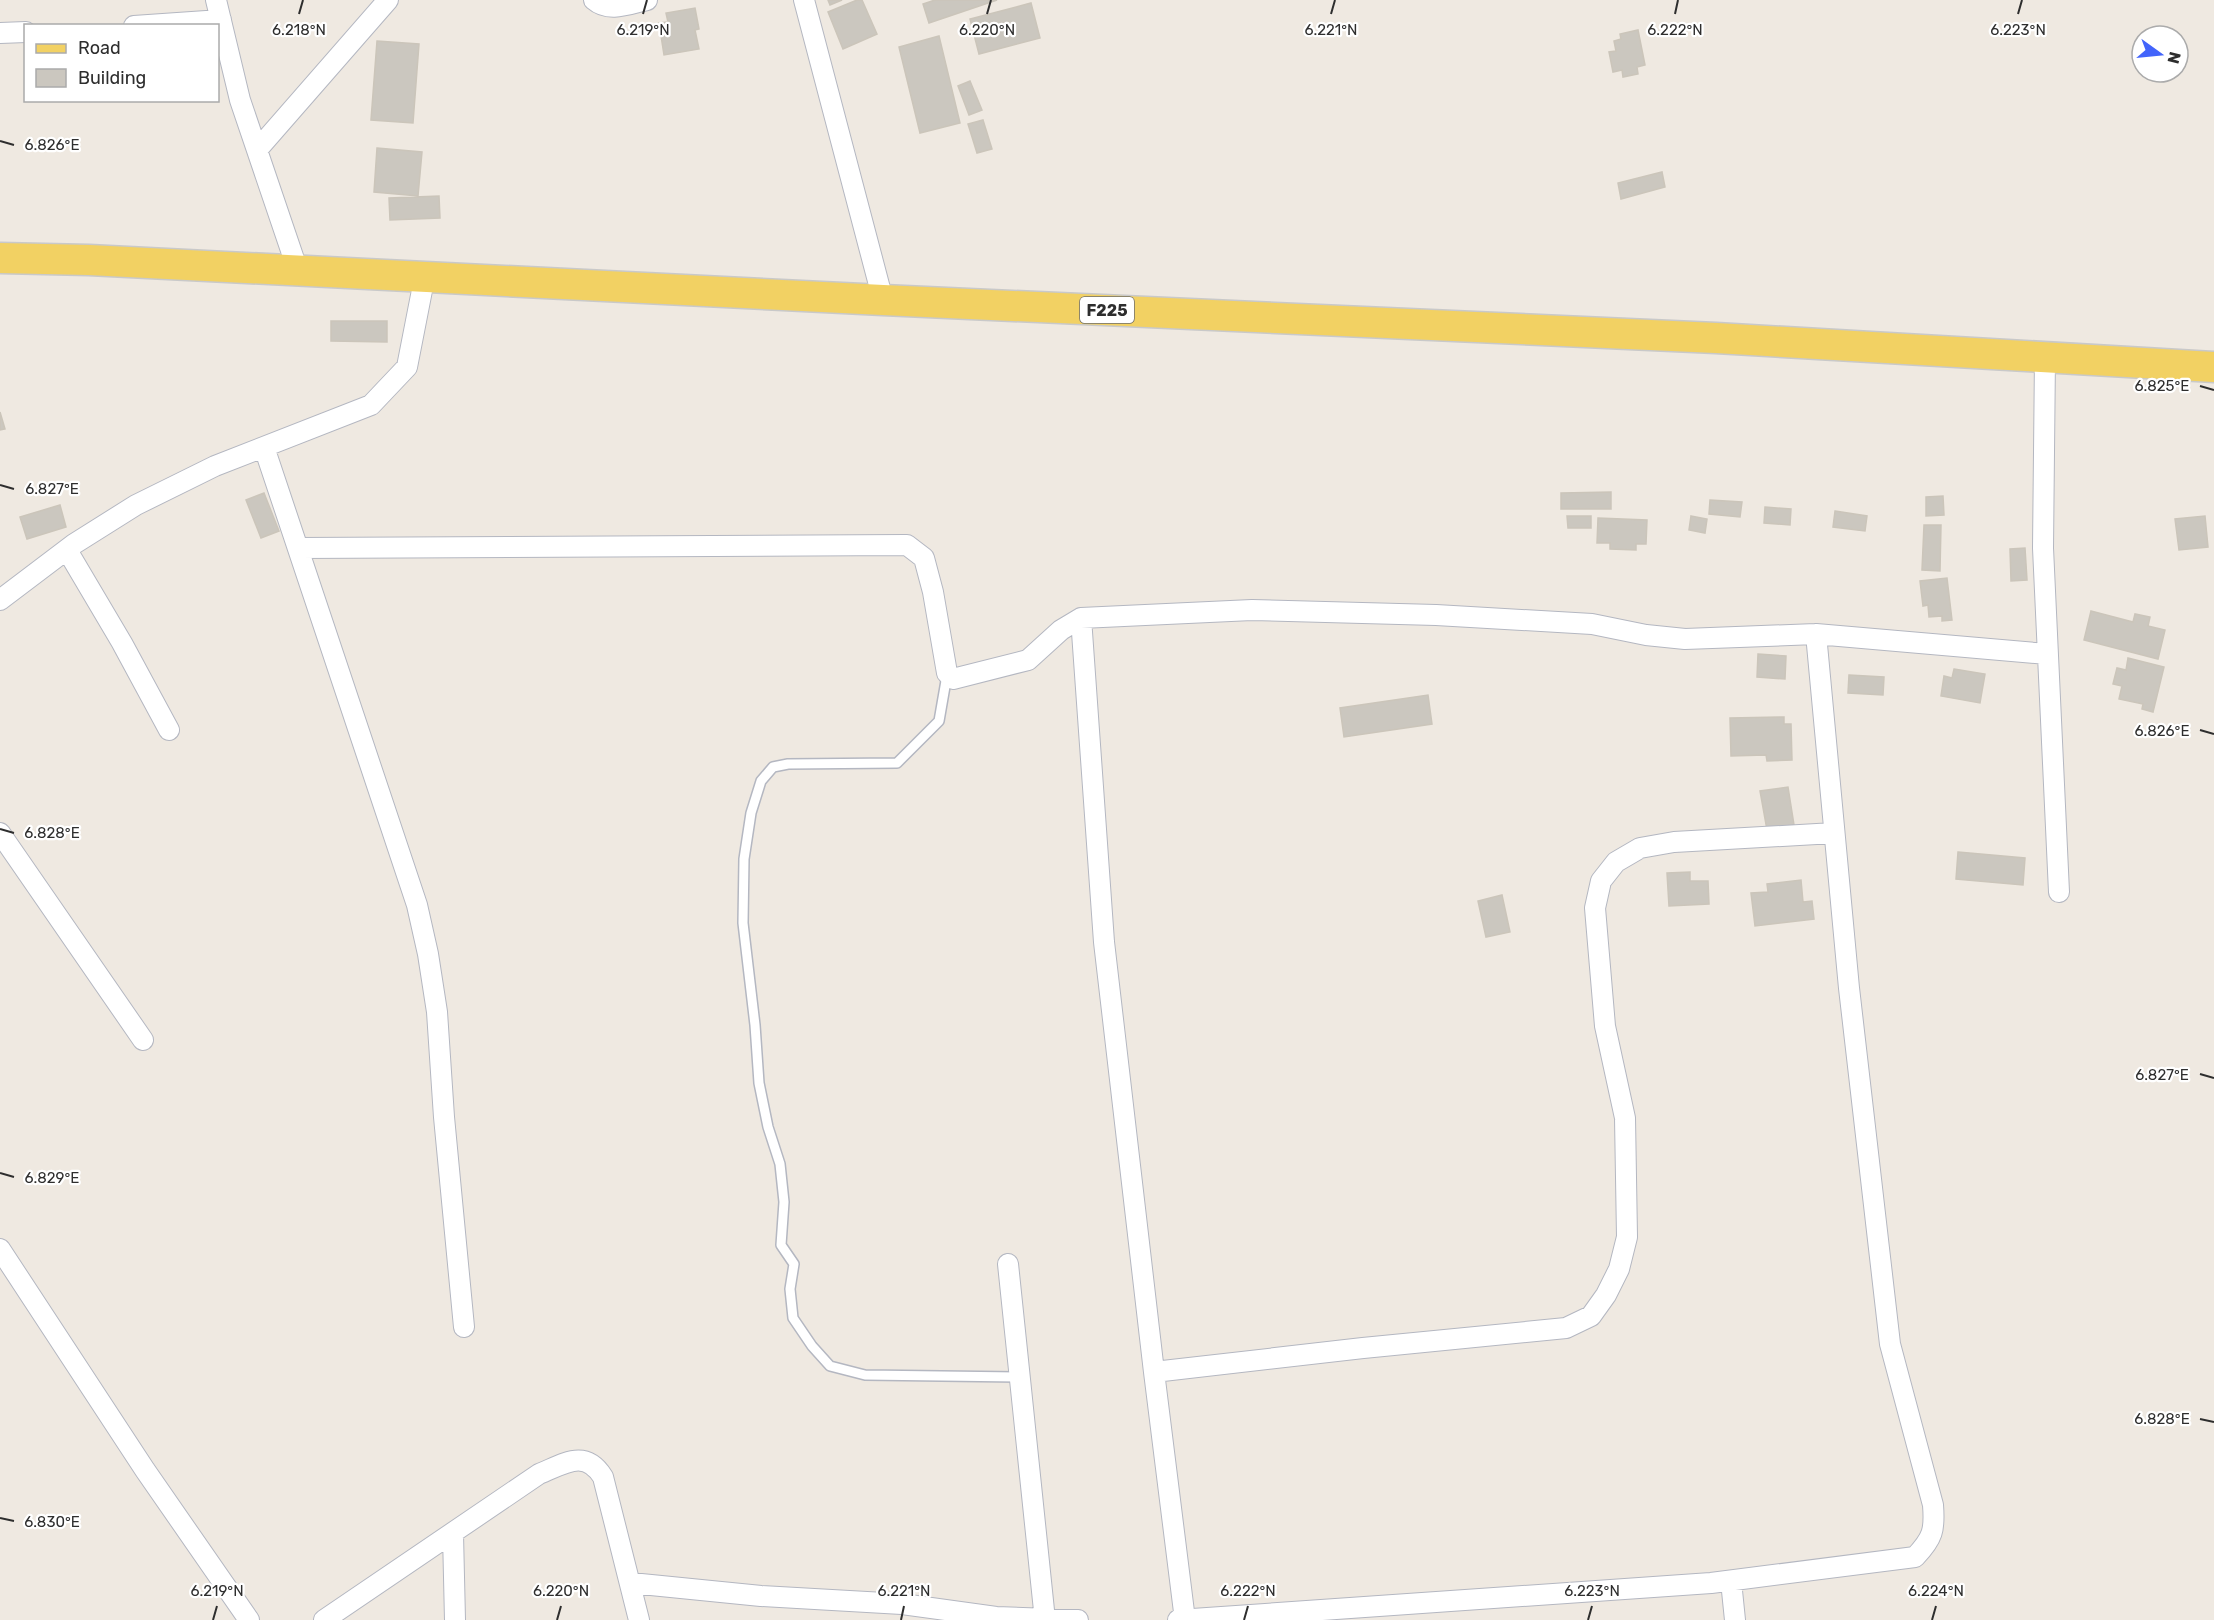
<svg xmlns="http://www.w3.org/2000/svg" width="2214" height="1620" font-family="Rubik,sans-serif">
<rect width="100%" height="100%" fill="#efe9e1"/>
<path fill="#cbc7bf" stroke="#cbc5ba" stroke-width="1.5" d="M828,0H842L830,5Z
M857,0H862L877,34L843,49L828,12Z
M935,0H997L929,23L923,4Z
M1031,3L1040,38L979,54L970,19Z
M695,8L699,29L695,30L699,49L664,55L659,23L668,22L666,13Z
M1638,30L1645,65L1637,67L1638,74L1623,77L1622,70L1613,72L1609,52L1616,51L1614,41L1621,39L1620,34Z
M939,36L960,123L920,133L899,47Z
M377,41L419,44L413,123L371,120Z
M970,81L982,110L969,115L958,86Z
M983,120L992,149L977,153L968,124Z
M377,148L422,152L418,196L374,192Z
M1662,172L1665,187L1621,199L1618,183Z
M439,196L440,218L390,220L389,198Z
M331,321H387V342L331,341Z
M0,412L5,429L0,430Z
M1611,492V509H1561V493Z
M264,493L279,531L261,538L246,500Z
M1943,496L1944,515L1926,516V497Z
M1710,500L1742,502L1740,517L1709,514Z
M60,505L66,527L27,539L20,517Z
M1765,507L1791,509L1790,525L1764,523Z
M1835,511L1867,516L1865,531L1833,527Z
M1567,516H1591V528H1568Z
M1691,516L1707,519L1705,533L1689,530Z
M2205,516L2208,547L2179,550L2175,519Z
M1598,518L1647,520L1646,544H1636V550L1610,549V543H1597Z
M1924,525H1941L1940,571L1922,570Z
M2025,548L2027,580L2011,581L2010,549Z
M1947,578L1952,620L1942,621V616L1929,617L1928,605L1923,606L1920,581Z
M2091,611L2133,622L2135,614L2150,617L2148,626L2165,630L2158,659L2084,640Z
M1758,654L1786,656L1785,679L1757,677Z
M2128,658L2164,667L2153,712L2142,709L2143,704L2119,699L2122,686L2113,684L2117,668L2126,670Z
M1954,669L1985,674L1980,703L1941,696L1944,676L1952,678Z
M1849,675L1884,677L1883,695L1848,693Z
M1428,695L1432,724L1344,737L1340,708Z
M1784,717V724H1791L1792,760L1767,761L1766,755L1731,756L1730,718Z
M1788,787L1794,825L1767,830L1760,791Z
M1958,852L2025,858L2023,885L1956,879Z
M1690,872V881H1708L1709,904L1669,906L1667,873Z
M1801,880L1803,902L1812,901L1814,919L1755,926L1751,893L1768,892L1767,884Z
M1502,895L1510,932L1486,937L1478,901Z"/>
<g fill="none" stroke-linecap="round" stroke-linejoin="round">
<g stroke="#b4b7c1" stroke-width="12">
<path id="lane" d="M947,675L939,721L897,763L788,764L773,767L761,781L751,813L744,859L743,923L755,1025L759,1083L768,1127L780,1164L784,1202L781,1245L794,1264L790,1289L793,1318L812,1346L830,1366L865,1375L1020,1377"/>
</g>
<g stroke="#b4b7c1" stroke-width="22">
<path id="street" d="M216,0L240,100L298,271
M594,0C609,13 629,4 647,0
M804,0L883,300
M134,26L221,20
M0,33L26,32
M257,150L388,0
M2045,357L2043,548L2059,892
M264,447L417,905L428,954L437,1012L444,1117L464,1327
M299,548L907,545L924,558L933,592L947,673L953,679L1028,660L1061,630L1081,618L1252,610L1436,615L1592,624L1646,635L1685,639L1816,634L2047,654
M67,550L122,643L169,730
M0,600L74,544L136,505L215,466L371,405L407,367L425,275
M1081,618L1104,942L1154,1372L1185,1620
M0,833L143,1040
M0,1249L145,1470L249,1620
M1008,1264L1045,1620
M1154,1372L1363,1348L1566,1328L1591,1316L1606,1295L1619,1269L1627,1237L1625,1118L1605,1026L1595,908L1601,881L1616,862L1640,848L1674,842L1834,833
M453,1534L455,1620
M1731,1581L1735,1620
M631,1583L761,1596L902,1604L996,1617L1078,1620
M324,1620L539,1474C564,1464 585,1448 603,1477L639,1620
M1178,1620L1711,1583L1915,1557C1933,1538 1935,1530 1933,1505L1890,1344L1849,988L1816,634"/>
</g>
<g stroke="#c9c9c9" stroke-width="33">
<path id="primary" d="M0,258L89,260L883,300L1716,338L2214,367"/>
</g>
<use href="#lane" stroke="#fff" stroke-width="9"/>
<use href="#street" stroke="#fff" stroke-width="20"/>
<use href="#primary" stroke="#f2d163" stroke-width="30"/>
</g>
<path fill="none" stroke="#2e2e2e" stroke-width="2" d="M299,14L303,0M643,14L647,0M987,14L991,0M1331,14L1335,0M1675,14L1678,0M2018,14L2022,0M0,141L14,145M2200,386L2214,390M0,485L14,489M2200,730L2214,734M0,829L14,833M2200,1074L2214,1078M0,1173L14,1177M2200,1419L2214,1422M0,1518L14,1521M213,1620L217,1606M557,1620L561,1606M901,1620L904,1606M1244,1620L1248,1606M1588,1620L1592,1606M1932,1620L1936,1606"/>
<g text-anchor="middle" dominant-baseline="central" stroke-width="4.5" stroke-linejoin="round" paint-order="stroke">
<rect fill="#fff" stroke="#6d6d6d" stroke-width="1.5" x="1080" y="297" width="54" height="26" rx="4.5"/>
<g font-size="16" font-weight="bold" fill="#2e2e2e">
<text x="1107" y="310">F225</text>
</g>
</g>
<g font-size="15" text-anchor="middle" fill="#2e2e2e" stroke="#fff" stroke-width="4.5" stroke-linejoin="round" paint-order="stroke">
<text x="299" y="35">6.218°N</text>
<text x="643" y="35">6.219°N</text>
<text x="987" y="35">6.220°N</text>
<text x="1331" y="35">6.221°N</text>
<text x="1675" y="35">6.222°N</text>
<text x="2018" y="35">6.223°N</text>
<text x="52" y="150">6.826°E</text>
<text x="2162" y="391">6.825°E</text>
<text x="52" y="494">6.827°E</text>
<text x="2162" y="736">6.826°E</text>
<text x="52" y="838">6.828°E</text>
<text x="2162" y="1080">6.827°E</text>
<text x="52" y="1183">6.829°E</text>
<text x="2162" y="1424">6.828°E</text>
<text x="52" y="1527">6.830°E</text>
<text x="217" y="1596">6.219°N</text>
<text x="561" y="1596">6.220°N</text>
<text x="904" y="1596">6.221°N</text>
<text x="1248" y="1596">6.222°N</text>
<text x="1592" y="1596">6.223°N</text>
<text x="1936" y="1596">6.224°N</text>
</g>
<rect x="24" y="24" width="195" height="78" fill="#ffffff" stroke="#ababab" stroke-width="1.5"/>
<rect x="36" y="44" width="30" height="9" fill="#f2d163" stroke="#ababab" stroke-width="1.5"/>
<text x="78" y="54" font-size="18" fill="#2e2e2e">Road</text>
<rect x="36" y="69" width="30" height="18" fill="#cbc7bf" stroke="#ababab" stroke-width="1.5"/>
<text x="78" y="84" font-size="18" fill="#2e2e2e">Building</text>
<g transform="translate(2160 54) rotate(105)"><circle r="28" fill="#ffffff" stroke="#ababab" stroke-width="1.5"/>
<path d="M0-4.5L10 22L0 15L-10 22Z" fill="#4264fb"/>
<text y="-9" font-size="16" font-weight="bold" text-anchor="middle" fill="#2e2e2e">N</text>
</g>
</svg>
